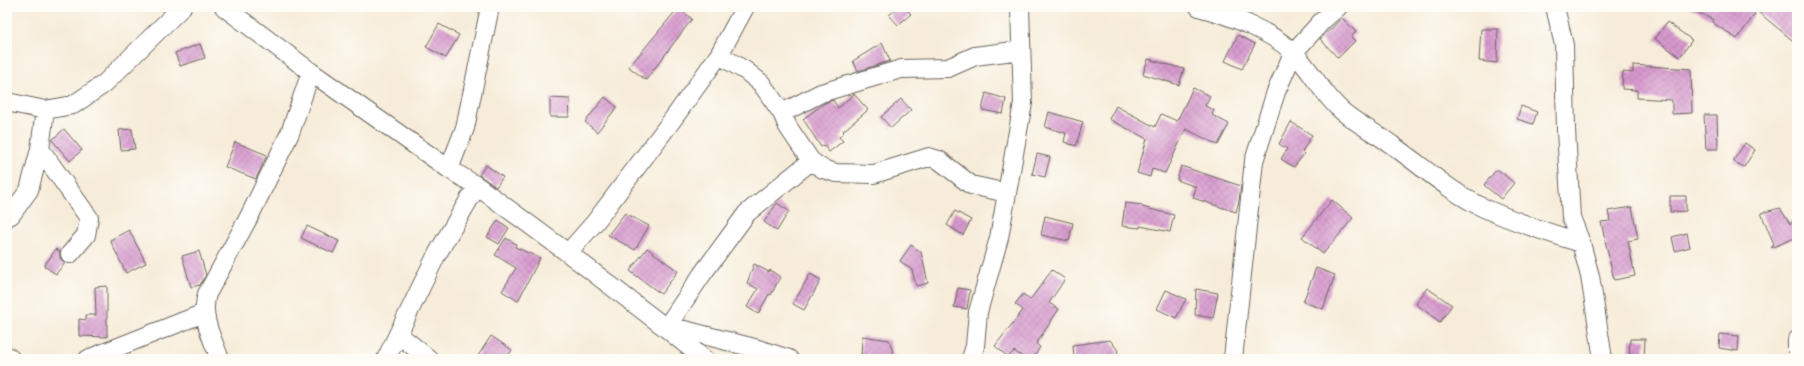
<svg xmlns="http://www.w3.org/2000/svg" width="1804" height="366" font-family="'Patrick Hand',sans-serif">
<defs>
<pattern id="building-cross-hatch" width="8" height="8" patternUnits="userSpaceOnUse"><rect width="8" height="8" fill="#d799ce"/><path d="M0 0l8 8M0 8l8-8" fill="none" stroke="#b883b0"/></pattern>
</defs>
<rect width="100%" height="100%" fill="#fdfcf7"/>
<filter id="ink" filterUnits="userSpaceOnUse"><feTurbulence type="fractalNoise" baseFrequency=".025" numOctaves="2"/><feDisplacementMap in="SourceGraphic" scale="8" xChannelSelector="R" yChannelSelector="G"/><feConvolveMatrix kernelMatrix="1 2 1 2 8 2 1 2 1" color-interpolation-filters="sRGB"/></filter>
<filter id="wash" filterUnits="userSpaceOnUse"><feTurbulence type="fractalNoise" baseFrequency=".012" numOctaves="4" result="noise"/><feDisplacementMap in="SourceGraphic" scale="16" xChannelSelector="R" yChannelSelector="G"/><feGaussianBlur stdDeviation="0.9" result="paint"/><feColorMatrix in="noise" values="0 0 0 0 0 0 0 0 0 0 0 0 0 0 0 0 0 1.4 0 .05"/><feComposite in="paint" operator="in"/></filter>
<g filter="url(#wash)">
<rect width="100%" height="100%" fill="#f7ecd9"/>
<g id="blocks">
<path fill="url(#building-cross-hatch)" d="M899,7H904L911,14L898,25L889,15Z
M1689,7H1745L1755,14L1737,39L1712,22L1713,20Z
M1752,7H1797V44Z
M678,8L692,19L646,80L629,67Z
M1342,18L1356,32L1351,37L1355,41L1338,58L1320,39Z
M1667,22L1692,40L1680,57L1655,39Z
M439,24L459,35L446,58L426,47Z
M1481,29H1498L1497,63L1479,61Z
M1238,35L1255,44L1242,69L1225,61Z
M882,43L890,61L858,71L853,61Z
M200,44L205,58L180,66L175,53Z
M1148,59L1184,69L1179,85L1143,74Z
M1633,65L1691,69L1692,113L1672,114V100L1637,98V90L1622,89L1623,72L1633,73Z
M1193,88L1210,96L1205,106L1214,110L1212,115L1229,124L1218,145L1186,129L1165,173L1152,169L1150,177L1137,173L1147,139L1109,119L1116,106L1155,127L1161,114L1177,121Z
M986,93L1006,99L1003,114L982,110Z
M854,94L868,110L843,131L844,132L839,137L843,141L829,152L824,145L821,147L803,119L825,103L833,100L838,108Z
M605,97L617,107L597,132L585,122Z
M550,98L570,99L569,117H550Z
M901,99L911,110L891,128L881,117Z
M1521,106L1537,112L1533,124L1517,119Z
M1049,112L1083,122L1076,146L1064,142L1066,133L1045,127Z
M1704,115H1717L1718,149H1706Z
M1291,122L1312,135L1302,152L1304,154L1294,167L1281,159L1287,149L1279,144Z
M64,129L82,150L70,161L52,140Z
M132,129L135,149L121,150L119,130Z
M235,142L267,155L256,179L225,167Z
M1745,143L1755,150L1744,167L1733,161Z
M1037,154L1050,157L1045,177L1032,174Z
M486,165L503,177L496,187L479,175Z
M1181,166L1241,186L1239,201L1236,212L1193,198L1196,187L1177,180Z
M1497,169L1514,183L1501,199L1484,185Z
M1670,196H1686V211L1670,212Z
M1332,200L1353,218L1323,254L1302,237Z
M777,203L789,211L777,231L764,222Z
M1125,203L1142,205V207L1174,215L1170,232L1140,226V228L1122,226Z
M1632,207L1638,239L1628,241L1635,276L1614,280L1601,222L1610,221L1608,211Z
M1780,208L1790,224L1797,216V237L1771,248L1774,244L1761,213Z
M955,211L971,220L963,235L947,225Z
M625,213L649,226L635,250L608,235Z
M1045,216L1073,223L1069,241L1041,235Z
M498,220L509,228L499,244L487,237Z
M307,226L339,241L333,253L301,238Z
M129,230L146,263L126,273L110,240Z
M1687,233L1690,247L1675,251L1672,237Z
M506,238L516,244L515,247L540,258L518,301L502,291L516,268L495,255Z
M911,245L921,252L928,283L916,286L912,270L900,261Z
M647,248L678,271L661,294L630,271Z
M56,249L60,252V258L65,263L56,274L44,266Z
M199,251L206,275L200,285L191,287L182,256Z
M754,264L769,272L770,270L780,277L771,295L769,294L758,314L747,307L758,289L747,283Z
M1316,268L1335,275L1323,309L1303,302Z
M1052,270L1065,279L1049,303L1059,309L1036,344L1040,347L1033,359H1026L1014,351L1008,357L995,346L1023,310L1015,304L1023,294L1030,300Z
M810,274L821,280L804,310L793,304Z
M107,286V337L79,336V319L86,320V315H96L95,287Z
M958,288L970,290L967,309L954,307Z
M1427,288L1452,305L1440,322L1416,304Z
M1196,289L1218,293L1213,318L1195,315Z
M1166,290L1186,299L1176,318L1157,309Z
M1720,334L1739,336L1738,351L1719,348Z
M491,336L512,350L506,359H476Z
M862,336L889,340L895,359H861Z
M1630,339H1645L1644,359H1629Z
M1110,340L1117,349L1119,359H1074L1073,345Z"/>
</g>
</g>
<g filter="url(#ink)">
<use href="#blocks" fill-opacity="0" stroke="#69655e" stroke-width="1"/>
<g fill="none" stroke-linecap="round" stroke-linejoin="round">
<g stroke="#69655e" stroke-width="20">
<path id="street" d="M224,7L311,72L449,169L477,186L568,253L662,325L704,359
M1199,7C1229,15 1271,31 1294,53C1312,71 1322,94 1342,111C1357,124 1376,133 1392,145C1422,166 1450,192 1484,208C1515,222 1549,233 1581,243
M1555,7L1564,45L1566,130L1571,217L1581,243L1590,276L1603,359
M719,55L746,71L761,83L782,113L788,127L811,161L823,169L836,173L874,174L929,157L939,160L971,185L1007,193
M7,102L45,110L73,105L104,84L182,7
M782,113L821,93L901,69L948,68L975,56L1021,50
M40,149L89,218L86,235L70,254
M449,169L465,128L490,7
M7,217L11,215L29,190L40,149L45,110
M568,253L596,221L673,119L719,55L745,7
M665,325L758,349L789,359
M668,325L703,273L747,213L811,161
M398,334L429,359
M7,356L11,359
M88,359L204,313
M220,359C212,338 200,316 207,294L250,215L290,133L311,72
M386,359L436,256L477,186
M971,359L975,346L978,312L999,238L1023,103L1020,7
M1233,359L1254,161L1276,92L1293,53L1322,21L1338,7
M1797,359V340"/>
</g>
<use href="#street" stroke="#fff" stroke-width="18"/>
</g>
</g>
<rect width="1804" height="366" fill="none" stroke="#fdfcf7" stroke-width="24"/>
</svg>
